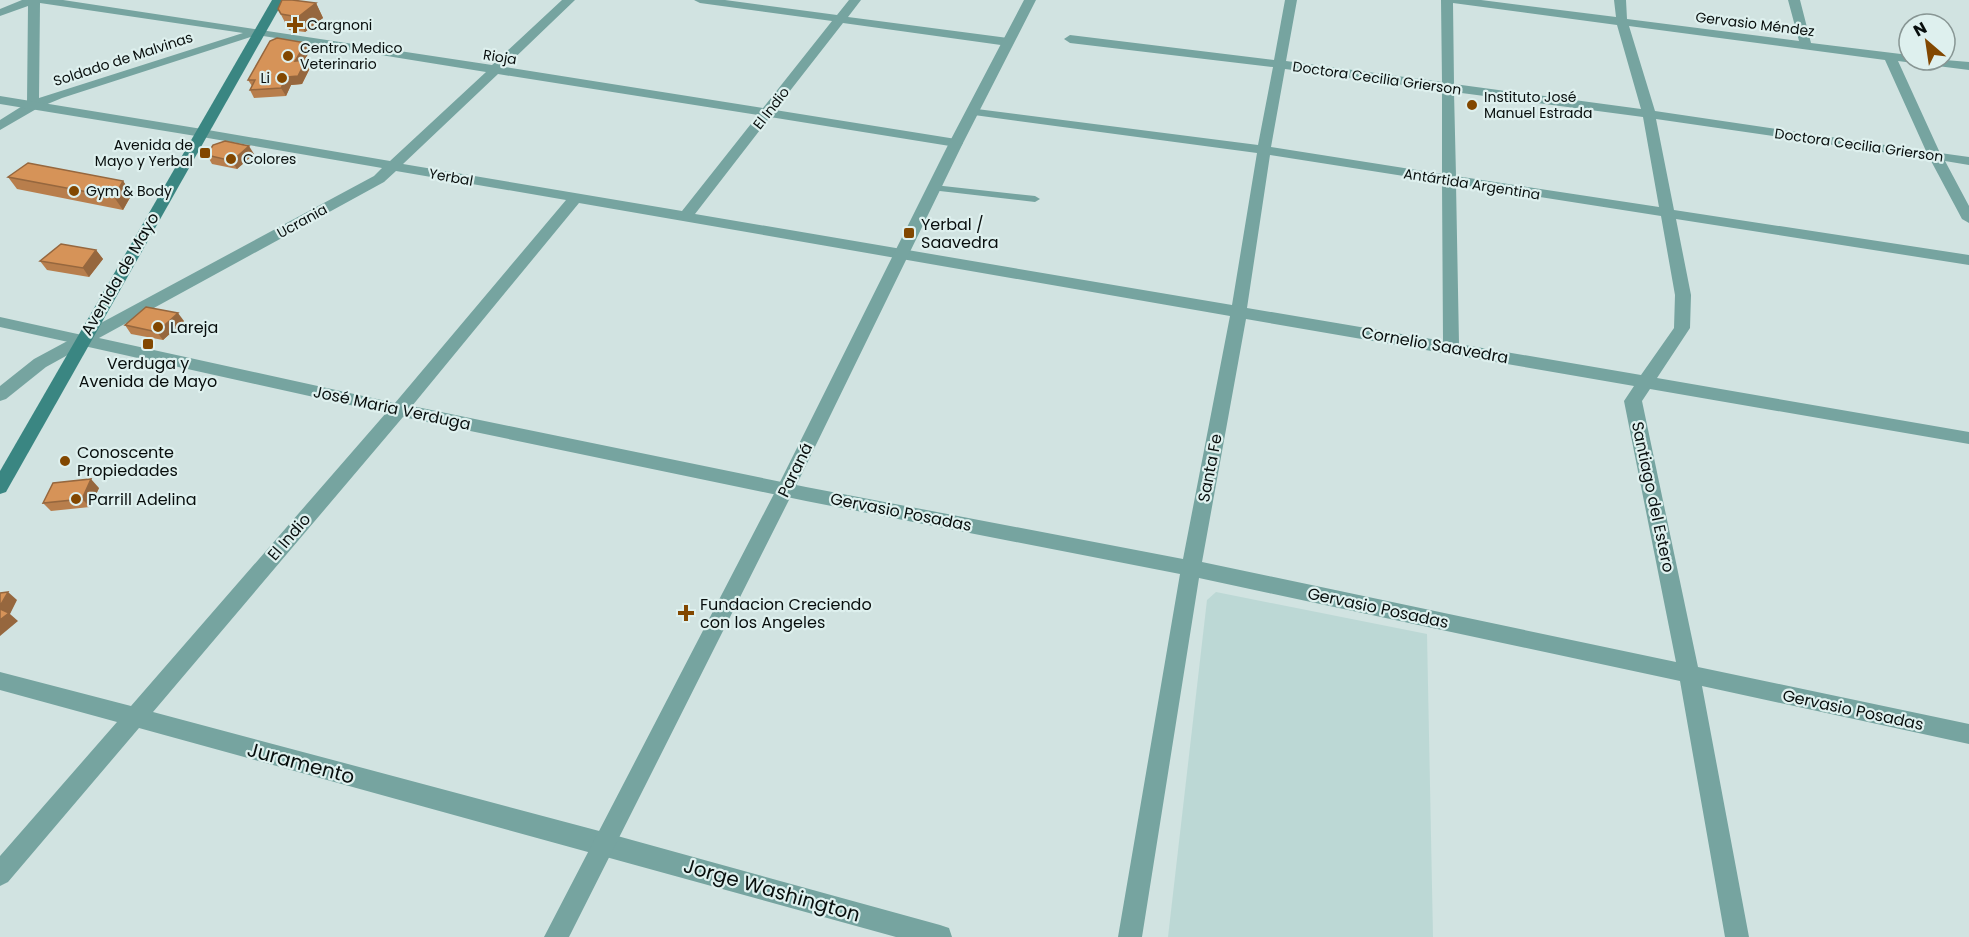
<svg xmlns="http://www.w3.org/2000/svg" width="1969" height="937" font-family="Poppins,sans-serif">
<rect width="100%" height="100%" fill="#d1e3e1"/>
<path fill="#bcd8d5" d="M1216,592L1427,634L1433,937H1168L1207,600Z"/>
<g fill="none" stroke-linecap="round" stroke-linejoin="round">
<path fill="#76a4a0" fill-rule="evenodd" d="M934,185L1035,196L1040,199L1035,202L931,190V186Z"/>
<path fill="#76a4a0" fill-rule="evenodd" d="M22,0H63L492,65L562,0H575L505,67L763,108L832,21L700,3L694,0H725L837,15L849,0H861L848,17L1008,38L1014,42L1008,46L843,23L775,110L956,139L963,143L961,146L956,147L770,117L695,214L1232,305L1257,153L974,115L969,114L968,111L969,108L1258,145L1273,67L1070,43L1064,39L1070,35L1274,60L1285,0H1297L1286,61L1442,82L1441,0H1481L1616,17L1614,0H1626L1627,19L1799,41L1788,0H1800L1811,43L1909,55V60H1945L1969,62V70L1898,61L1940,153L1969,157V165L1945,161L1969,206V223L1962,219L1930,159L1656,119L1674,210L1969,255V265L1676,219L1691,295L1690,328L1657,378L1969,432V444L1650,389L1642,401L1698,667L1969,724V744L1702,686L1749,937H1725L1680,681L1199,578L1142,937H1118L1180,574L806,501L403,417L153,712L603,832L940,925L949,928L952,937H896L139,728L8,882L0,886V856L117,722L0,690V672L131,706L386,413L84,346L46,367L6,399L0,401V386L34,359L374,176L382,168L202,137L197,136L195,133L197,130L202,129L390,161L486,72L257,35L62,98L38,108L0,130V120L27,103L28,6L0,16V9ZM40,3L243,33L39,98ZM1453,3L1617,25L1641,109L1454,84ZM1629,26L1885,60L1926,151L1655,111ZM1285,69L1442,90V174L1271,147ZM498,74L758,115L682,211L403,164ZM1454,92L1643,117L1659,207L1456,176ZM1270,155L1442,182L1443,341L1247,308ZM396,171L566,200L395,403L99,338L384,182ZM1456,184L1661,216L1675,295L1674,328L1641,375L1459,344ZM579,203L1230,316L1183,559L806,487L412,406ZM1246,319L1634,386L1624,401L1676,662L1202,562Z"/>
<path fill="#76a4a0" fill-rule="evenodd" d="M1024,0H1036L963,143L794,490L569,937H544L776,490L949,143Z
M0,96L202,129L209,133L202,137L0,104Z
M0,317L82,335L88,336L90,340L88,344L82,345L0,327Z"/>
<path fill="#3a8682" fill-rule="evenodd" d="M272,0H284L6,492L0,494V471Z"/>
</g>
<path fill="#b87e4c" d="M316,3L323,18L305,32L289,30L278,9Z
M306,43L310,51L304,60H306L310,68L302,84L291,85L286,96L254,98L250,90L252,86L248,80Z
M254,154L237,169L212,164L207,155Z
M8,177L123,181L132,194L123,210L17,189Z
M96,250L103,259L89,277L47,270L40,261Z
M184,321L163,340L131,334L125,325Z
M99,488L90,507L51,511L43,503Z"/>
<path fill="#96673e" d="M316,3L323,18L305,32L298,17Z
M306,43L310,51L299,69L295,61Z
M306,60L310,68L302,84L291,85L286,96L281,88L287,77Z
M249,146L254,154L237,169L232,161Z
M123,181L132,194L123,210L114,197Z
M96,250L103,259L89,277L83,268Z
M178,313L184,321L163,340L157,332Z
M91,479L99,488L90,507L82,499Z
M8,592L17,600L10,614L18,621L0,636V606Z"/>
<path fill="#d69358" stroke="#96673e" stroke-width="1.5" d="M282,0H292L316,3L298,17L281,14L278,9Z
M277,38L306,43L295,61L306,60L298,76L287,77L281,88L250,90L255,80H248L270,41Z
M225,141L249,146L232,161L207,155L213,145Z
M28,163L123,181L114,197L8,177Z
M61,244L96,250L83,268L40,261Z
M146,307L178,313L157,332L125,325Z
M91,479L82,499L43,503L53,483Z
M8,592L0,606V593Z
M0,609L9,613L0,620Z"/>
<g fill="#824700" stroke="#def0ee" stroke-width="2">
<path d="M292 16h6v6h6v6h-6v6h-6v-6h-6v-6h6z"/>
<circle cx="288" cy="56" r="6"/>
<circle cx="282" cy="78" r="6"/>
<circle cx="1472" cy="105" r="6"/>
<rect x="199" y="147" width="12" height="12" rx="3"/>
<circle cx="231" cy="159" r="6"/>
<circle cx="74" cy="191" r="6"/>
<rect x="903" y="227" width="12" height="12" rx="3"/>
<circle cx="158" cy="327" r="6"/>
<rect x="142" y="338" width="12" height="12" rx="3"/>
<circle cx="65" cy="461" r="6"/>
<circle cx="76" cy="499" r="6"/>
<path d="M683 604h6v6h6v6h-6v6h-6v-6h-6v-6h6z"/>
</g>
<g text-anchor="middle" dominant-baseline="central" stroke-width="4.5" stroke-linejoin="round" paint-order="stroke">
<g font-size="14" fill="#080e0d" stroke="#def0ee">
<text transform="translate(1755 24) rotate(7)">Gervasio Méndez</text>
<text transform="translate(500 57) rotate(9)">Rioja</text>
<text transform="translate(123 59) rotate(-18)">Soldado de Malvinas</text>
<text transform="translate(1377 78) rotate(8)">Doctora Cecilia Grierson</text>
<text transform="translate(771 108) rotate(-52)">El Indio</text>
<text transform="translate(1859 145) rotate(8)">Doctora Cecilia Grierson</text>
<text transform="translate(451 177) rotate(10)">Yerbal</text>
<text transform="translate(1472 184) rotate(9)">Antártida Argentina</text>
<text transform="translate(302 221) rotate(-29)">Ucrania</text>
</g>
<g font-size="14" fill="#080e0d" stroke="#def0ee" text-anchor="start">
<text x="307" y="25">Cargnoni</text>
<text x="300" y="48">Centro Medico<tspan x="300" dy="16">Veterinario</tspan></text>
<text x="270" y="78" text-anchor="end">Li</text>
<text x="1484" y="97">Instituto José<tspan x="1484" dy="16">Manuel Estrada</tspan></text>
<text x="193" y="145" text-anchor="end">Avenida de<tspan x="193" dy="16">Mayo y Yerbal</tspan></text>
<text x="243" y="159">Colores</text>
<text x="86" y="191">Gym &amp; Body</text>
</g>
<g font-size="16" fill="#080e0d" stroke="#def0ee" text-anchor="start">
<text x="921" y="224">Yerbal /<tspan x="921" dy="18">Saavedra</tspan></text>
<text x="170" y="327">Lareja</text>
<text x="148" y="363" text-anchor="middle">Verduga y<tspan x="148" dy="18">Avenida de Mayo</tspan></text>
<text x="77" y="452">Conoscente<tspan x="77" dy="18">Propiedades</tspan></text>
<text x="88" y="499">Parrill Adelina</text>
<text x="700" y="604">Fundacion Creciendo<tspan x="700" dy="18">con los Angeles</tspan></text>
</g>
<g font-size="16" fill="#080e0d" stroke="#def0ee">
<text transform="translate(120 274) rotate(-60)">Avenida de Mayo</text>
<text transform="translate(1435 345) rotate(10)">Cornelio Saavedra</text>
<text transform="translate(392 408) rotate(12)">José Maria Verduga</text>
<text transform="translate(1210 468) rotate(-79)">Santa Fe</text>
<text transform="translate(795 470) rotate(-64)">Paraná</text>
<text transform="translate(1653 497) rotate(78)">Santiago del Estero</text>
<text transform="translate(901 512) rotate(11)">Gervasio Posadas</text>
<text transform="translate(289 537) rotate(-49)">El Indio</text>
<text transform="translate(1378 608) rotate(12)">Gervasio Posadas</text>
<text transform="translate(1853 710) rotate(12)">Gervasio Posadas</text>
</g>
<g font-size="20" fill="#080e0d" stroke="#def0ee">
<text transform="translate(301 763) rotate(15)">Juramento</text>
<text transform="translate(772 890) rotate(16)">Jorge Washington</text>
</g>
</g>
<g transform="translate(1927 42) rotate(331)"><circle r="28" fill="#def0ee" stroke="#889694" stroke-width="1.5"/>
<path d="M0-4.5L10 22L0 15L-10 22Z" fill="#824700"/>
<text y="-9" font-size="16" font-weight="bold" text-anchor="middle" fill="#080e0d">N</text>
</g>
</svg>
